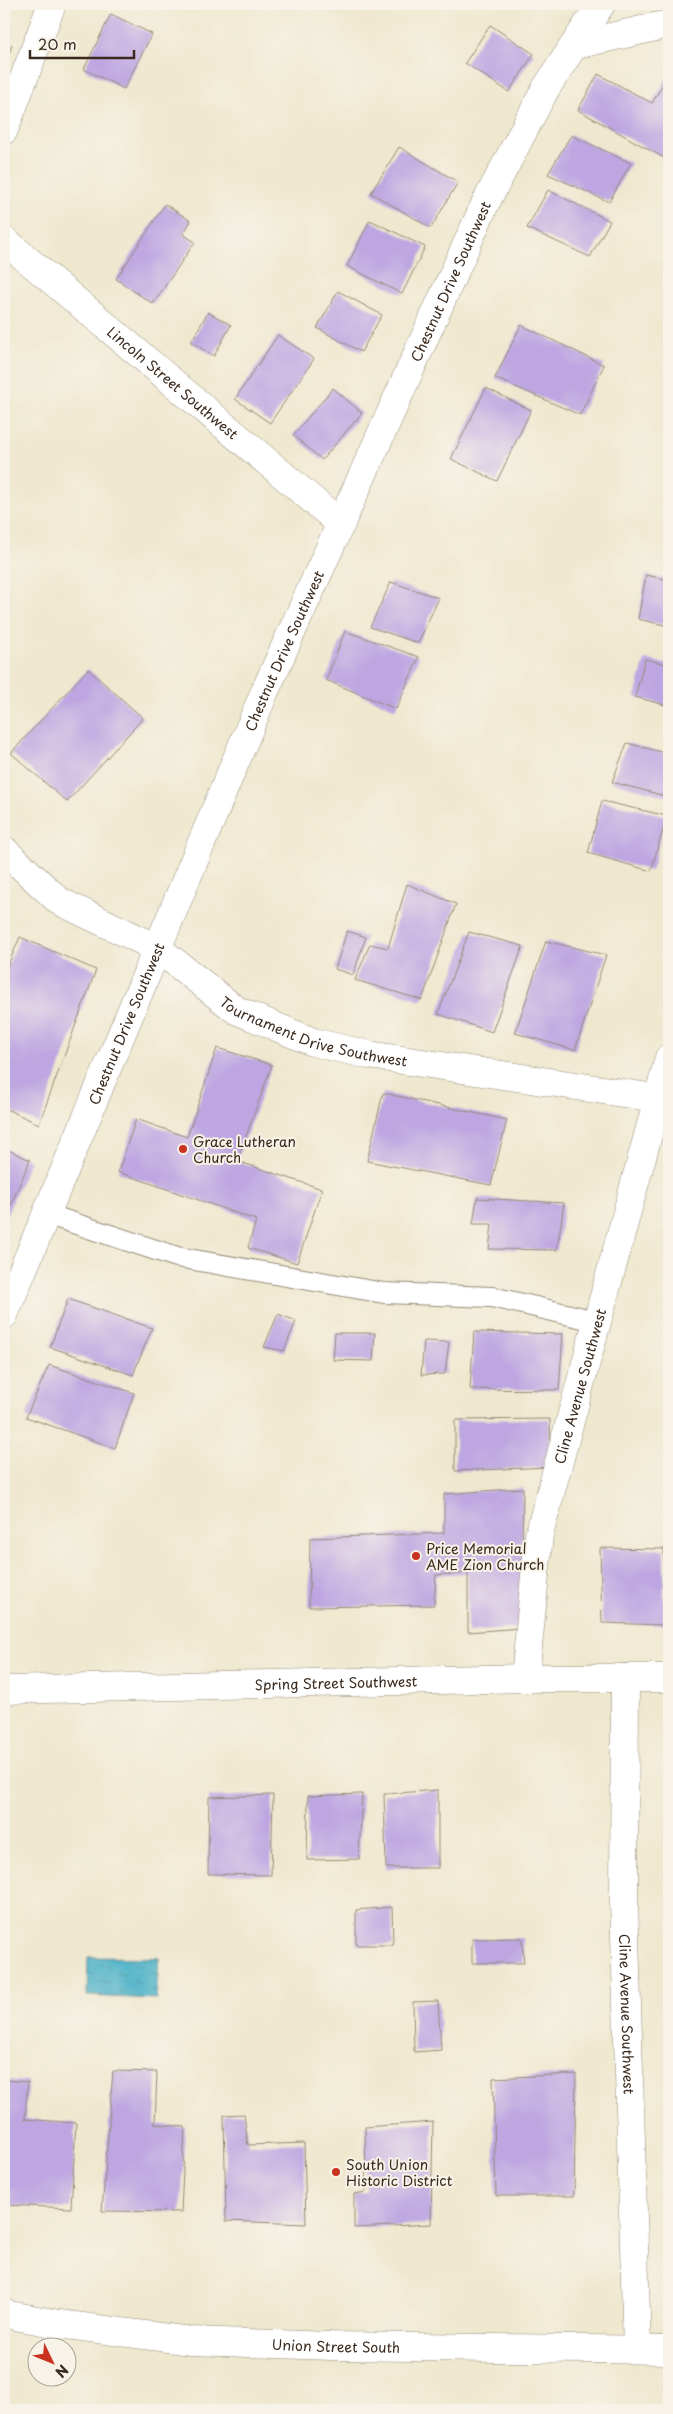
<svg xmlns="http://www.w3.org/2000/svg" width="673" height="2414" font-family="'Playpen Sans',sans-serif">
<defs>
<pattern id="water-ripples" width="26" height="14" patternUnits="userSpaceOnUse" patternTransform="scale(1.25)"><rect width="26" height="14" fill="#48b0c7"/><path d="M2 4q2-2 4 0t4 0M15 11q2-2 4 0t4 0" fill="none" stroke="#3d8fa1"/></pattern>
</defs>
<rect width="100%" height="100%" fill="#f7f3e8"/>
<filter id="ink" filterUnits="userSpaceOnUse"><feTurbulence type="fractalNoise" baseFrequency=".02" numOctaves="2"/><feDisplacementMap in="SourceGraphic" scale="10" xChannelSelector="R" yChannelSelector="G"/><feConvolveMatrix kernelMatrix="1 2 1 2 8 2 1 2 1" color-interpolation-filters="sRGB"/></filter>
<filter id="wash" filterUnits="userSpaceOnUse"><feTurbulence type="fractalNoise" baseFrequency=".0096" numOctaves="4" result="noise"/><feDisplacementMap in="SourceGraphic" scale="20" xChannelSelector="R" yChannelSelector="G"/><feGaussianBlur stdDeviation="1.12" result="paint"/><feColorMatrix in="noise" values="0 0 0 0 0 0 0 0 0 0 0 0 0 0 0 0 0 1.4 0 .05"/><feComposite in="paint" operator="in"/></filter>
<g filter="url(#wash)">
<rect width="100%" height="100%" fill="#efe8cf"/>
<path fill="url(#water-ripples)" stroke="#426d72" d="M88,1957L159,1958L156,1999L87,1996Z"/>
<g id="blocks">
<path fill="#bda6e1" d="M111,14L152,34L124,89L84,69Z
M490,25L534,54L509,92L465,63Z
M4,42L12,45L4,69Z
M598,74L652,103L669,74V153L666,159L578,110Z
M571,135L631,163L609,202L548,174Z
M399,147L458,182L431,228L371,193Z
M548,190L610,221L590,257L527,228Z
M165,204L191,221L183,234L195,242L153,304L116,279Z
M370,220L425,247L402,294L347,266Z
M338,291L382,315L361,352L317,328Z
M208,312L231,325L214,356L191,342Z
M521,325L604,365L580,415L495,378Z
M278,335L314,359L270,423L235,399Z
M333,388L362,413L322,460L293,435Z
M486,388L531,410L497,481L451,459Z
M646,575L669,580V626L638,619Z
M391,582L439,598L418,643L370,627Z
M345,631L419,657L396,709L326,680Z
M645,659L669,665V706L635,697Z
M88,669L143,718L67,802L11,753Z
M627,743L669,754V797L612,782Z
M602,801L667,816L651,871L588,853Z
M407,884L456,904L422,1000L355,980L370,944L388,948Z
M347,931L366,937L353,975L335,969Z
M469,932L523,946L492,1032L438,1014Z
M20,937L96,970L39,1124L4,1108V974Z
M546,941L606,955L575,1050L515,1033Z
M217,1048L272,1065L237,1161L322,1189L297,1263L248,1248L256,1220L118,1172L136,1119L187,1137Z
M383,1093L507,1120L491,1185L367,1161Z
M4,1148L30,1160L4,1221Z
M477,1198L564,1203L557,1250L489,1249L492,1224H473Z
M68,1299L152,1328L133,1375L50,1347Z
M278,1314L296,1321L284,1351L264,1347Z
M474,1332L563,1334L559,1390L470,1389Z
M335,1333H375L373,1361L333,1360Z
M424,1341L449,1342L445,1374L421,1375Z
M49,1365L134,1393L115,1448L26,1417Z
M550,1419L551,1467L455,1471V1420Z
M523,1488L521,1628L468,1632V1573L436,1575L434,1605L309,1607L310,1538L444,1533V1494Z
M600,1548L664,1549V1625L602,1623Z
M438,1790V1868H386L384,1794Z
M362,1794L359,1859L307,1860L308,1796Z
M273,1795L271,1875L208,1874L209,1797Z
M392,1907L393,1945H356V1910Z
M522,1938L524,1963H472V1939Z
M438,2001L441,2050L414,2052L413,2002Z
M113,2071L157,2072L155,2124L185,2127L181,2212L102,2211Z
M576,2074L574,2196H496L493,2078Z
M4,2080L28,2082L25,2119L76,2123L71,2208L4,2205Z
M244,2114L248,2145L304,2143L306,2224L226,2221L224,2115Z
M433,2122L431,2224L354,2228V2194L366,2192L365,2127Z"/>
</g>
</g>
<g filter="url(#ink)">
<use href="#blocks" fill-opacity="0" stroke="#958976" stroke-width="1"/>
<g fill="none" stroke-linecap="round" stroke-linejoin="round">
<g stroke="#958976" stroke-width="22">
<path id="service" d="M46,1214L177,1257L384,1293L492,1297L596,1321"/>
</g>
<g stroke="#958976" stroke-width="29">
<g id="minor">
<path d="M575,45L669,24"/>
<path d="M4,130L52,4"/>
<path id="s1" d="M4,240L341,524"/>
<path id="s2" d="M4,850L59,901L157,948L236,1010L313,1042L369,1055L669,1100"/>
<path id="s3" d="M4,1315L265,691L485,204L546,88L601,4"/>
<path id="s4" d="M525,1678L539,1535L669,1058"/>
<path id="s5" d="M625,1678L624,1900L637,2349"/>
</g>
</g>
<g stroke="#958976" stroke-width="29">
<g id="tertiary">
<path id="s6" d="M4,1690L525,1678H669"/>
</g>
</g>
<g stroke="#958976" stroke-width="29">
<g id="secondary">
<path id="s7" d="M4,2314L59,2324L191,2341L331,2346L669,2350"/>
</g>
</g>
<use href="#service" stroke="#fff" stroke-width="20"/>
<use href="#minor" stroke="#fff" stroke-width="28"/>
<use href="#tertiary" stroke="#fff" stroke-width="28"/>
<use href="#secondary" stroke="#fff" stroke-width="28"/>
</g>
</g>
<g fill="#c8321e" stroke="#f7f3e8" stroke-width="2">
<circle cx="183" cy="1149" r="5"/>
<circle cx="416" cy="1556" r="5"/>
<circle cx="336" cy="2172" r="5"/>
</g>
<g text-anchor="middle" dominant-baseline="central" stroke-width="4" stroke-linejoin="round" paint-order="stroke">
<g font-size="14" fill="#3b2a1e" stroke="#f7f3e8">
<text stroke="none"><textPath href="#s3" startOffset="1126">Chestnut Drive Southwest</textPath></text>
<text stroke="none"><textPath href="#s1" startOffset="221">Lincoln Street Southwest</textPath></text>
<text stroke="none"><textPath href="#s3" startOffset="721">Chestnut Drive Southwest</textPath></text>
<text stroke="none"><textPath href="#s3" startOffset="316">Chestnut Drive Southwest</textPath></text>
<text stroke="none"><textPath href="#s2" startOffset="365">Tournament Drive Southwest</textPath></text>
<text stroke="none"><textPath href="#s4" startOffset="298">Cline Avenue Southwest</textPath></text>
<text stroke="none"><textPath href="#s6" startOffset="332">Spring Street Southwest</textPath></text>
<text stroke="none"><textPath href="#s5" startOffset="336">Cline Avenue Southwest</textPath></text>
<text stroke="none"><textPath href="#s7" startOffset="334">Union Street South</textPath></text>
</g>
<g font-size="14" fill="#3b2a1e" stroke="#f7f3e8" text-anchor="start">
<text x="193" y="1141">Grace Lutheran<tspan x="193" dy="16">Church</tspan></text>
<text x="426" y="1548">Price Memorial<tspan x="426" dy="16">AME Zion Church</tspan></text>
<text x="346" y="2164">South Union<tspan x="346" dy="16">Historic District</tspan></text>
</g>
</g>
<rect width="673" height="2414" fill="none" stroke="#f7f3e8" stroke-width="20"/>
<g transform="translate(52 2362) rotate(133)"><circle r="24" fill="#f7f3e8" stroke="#aca397"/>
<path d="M0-4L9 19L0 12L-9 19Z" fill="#c8321e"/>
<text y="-8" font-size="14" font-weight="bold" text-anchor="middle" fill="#3b2a1e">N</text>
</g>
<path d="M30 50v8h104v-8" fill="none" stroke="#3b2a1e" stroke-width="2.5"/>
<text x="38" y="50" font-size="15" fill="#3b2a1e" stroke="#f7f3e8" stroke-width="4" paint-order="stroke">20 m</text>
</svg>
